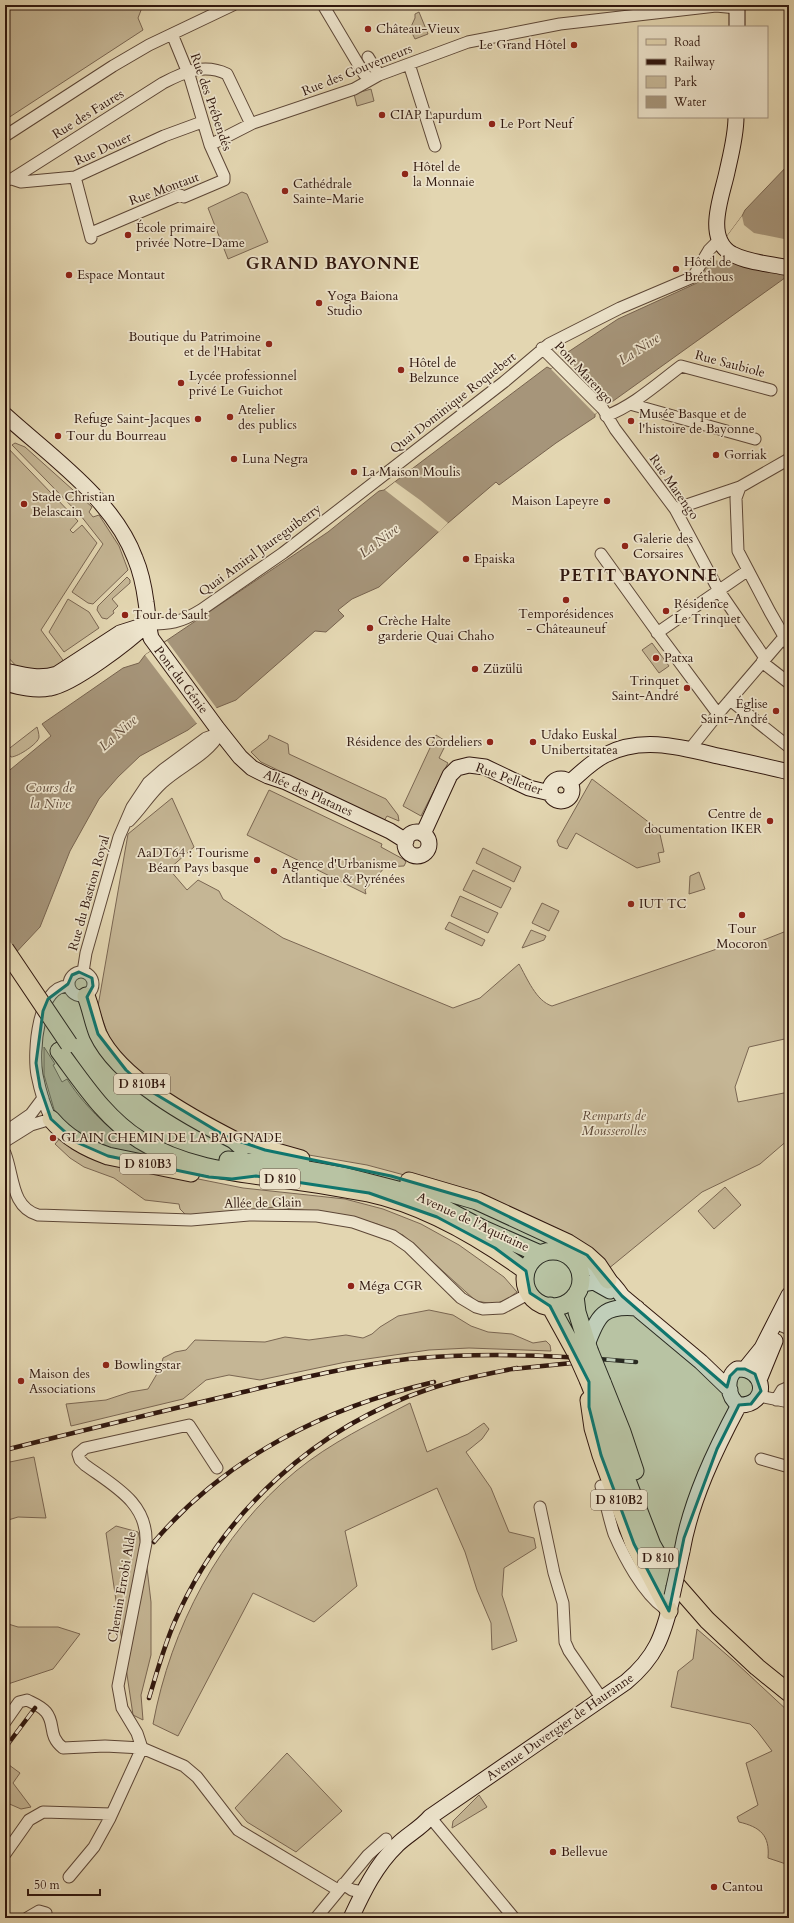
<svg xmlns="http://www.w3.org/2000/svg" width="794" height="1923" font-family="Cardo,serif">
<rect width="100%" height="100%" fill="#e3d6b1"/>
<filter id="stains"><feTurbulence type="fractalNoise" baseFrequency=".005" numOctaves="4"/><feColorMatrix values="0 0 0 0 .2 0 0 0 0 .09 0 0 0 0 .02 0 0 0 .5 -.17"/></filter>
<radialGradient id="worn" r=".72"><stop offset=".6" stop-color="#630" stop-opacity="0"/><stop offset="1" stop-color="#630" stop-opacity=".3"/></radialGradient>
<path fill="#c5b695" stroke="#7a6652" d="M5,5H143L138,18L143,30L5,120Z
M419,12L428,34L415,39L410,29L415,18V14Z
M371,89L374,101L357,106L354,94Z
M242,192L247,194L268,242L228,259L208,208Z
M15,443L25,447L92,507L89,512L93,517L99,515L119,546L128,570L93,604L88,603L72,592L103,544L81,516L12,445Z
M5,445L78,521L70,530L73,533L82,525L97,543L41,630L65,663L51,670L19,669L5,654Z
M127,577L130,580V583L112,599L118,606L113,611L114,613L107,619L102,618L97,610L98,606Z
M68,599L89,612L99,628L64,652L49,632Z
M652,643L669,666L659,673L642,650Z
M37,727C38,730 39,734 39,737C39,743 18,757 11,757L6,751Z
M269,735L288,744L289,754L386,799L398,815L399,821L387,816L384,821L261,762L251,752L268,739Z
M436,735L447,742L439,758L448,763L421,816L403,806Z
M592,779L659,830L664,852L658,853L660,862L637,868L576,833L567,849L559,846L557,841Z
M269,790L382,844L381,847L403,859L406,862L404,866L385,867L365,890L366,894L247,835Z
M172,798L194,847L169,869L187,890L198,880L219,891L223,899L283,938L453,1008L480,998L519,964C527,978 536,1001 552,1006L740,941L751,945L789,930V1038L749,1047L735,1087L738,1102L789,1092V1139L760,1164L702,1192L608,1269L434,1183L367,1165L303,1154L252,1140L179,1101L150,1081L123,1057L108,1035L98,1006L128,834Z
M483,848L521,867L514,882L476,863Z
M473,870L511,888L501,908L463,890Z
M699,872L705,889L689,894L690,876Z
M460,896L498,913L488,933L451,916Z
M542,903L559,911L549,931L532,923Z
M449,922L485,940L482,946L445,929Z
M531,930L546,936L544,940L522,948Z
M44,1047L55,1064L53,1065L62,1082L67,1079C88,1112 122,1141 155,1160L89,1143L56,1116L44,1075Z
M61,1137L119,1163L243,1188L345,1199L383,1209L421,1224L459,1245L504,1277L517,1292L506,1300L494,1304L476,1301L403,1235L377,1224L342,1215L276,1207L187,1216L180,1209L179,1204L145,1200L114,1178L84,1167L70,1158L55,1144Z
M725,1187L741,1205L714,1229L698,1211Z
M429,1310L453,1315L471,1326L488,1332L512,1334L533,1343L546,1341L550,1345L551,1351L469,1348L429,1350L346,1362L260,1380L229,1375L206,1380L183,1399L71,1426L66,1404L106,1400L130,1392L148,1389L161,1367L163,1358L175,1352L186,1350L195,1340L265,1342L285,1337L309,1340L346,1335L363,1338L372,1334L380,1327L398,1316Z
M410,1403L427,1452L468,1434L484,1423L489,1429L482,1439L466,1452L491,1488L509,1532L534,1538L536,1548L504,1568L502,1595L517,1641L492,1650L491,1623L477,1590L465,1552L437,1488L345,1531L357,1586L314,1622L253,1593L178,1736L153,1724C171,1628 219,1534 296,1471C330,1443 372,1423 410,1403Z
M34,1457L46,1518L18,1517L5,1521V1463Z
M116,1526L138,1532L147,1568L151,1602V1655L141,1695L143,1720L133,1715L106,1533Z
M5,1623L18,1627H58L80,1634L53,1669L5,1685Z
M697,1629L734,1661L789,1712V1865L768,1858C770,1835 760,1827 739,1822L737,1817L758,1805L746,1763L772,1751L757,1731L750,1724L671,1707L678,1671L693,1659Z
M287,1753L342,1811L296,1852L247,1822L235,1808Z
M5,1762L20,1773L13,1783L31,1807L21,1809L5,1802Z
M479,1795L487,1807L452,1828L453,1821Z"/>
<path fill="#a6957a" stroke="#77634f" d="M789,164V275L595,414V417L556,443L499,485L496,482L448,523L379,587L352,599L338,610L344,616L326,632L315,631L236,700L216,708L188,730L140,756L118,777L99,799L70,851L40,927L10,959L5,985V774L51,736L42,724L123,668L139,663L145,655L328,532L379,491L384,490L547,367L551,369L565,358V354L618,319L697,283L710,259L742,216L745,210Z"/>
<path fill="#e3d6b1" d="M742,216L744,225L754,233L789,240L788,276L710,259Z
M565,358L610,404L595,414L551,369Z
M395,482L420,500L448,523L439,532L385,490Z
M167,641L218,710L198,725L145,655Z"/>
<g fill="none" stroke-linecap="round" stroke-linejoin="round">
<g stroke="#5d4737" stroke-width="13">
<path id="street" d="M323,5L364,74L370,79
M368,57L379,75
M409,64L435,146
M5,136L113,66L149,45L233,5
M210,145L253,123L354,89L379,75L468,42L560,24L716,6L737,8
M75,177L91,238
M12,179L21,182L75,177L164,136L202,122
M5,180L12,179L163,83C184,72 204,63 227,74L250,122L253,123
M91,233L173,198L180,195L184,197L224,180V176L210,145L190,78L172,34
M542,348L603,409L615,429L675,509L719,591L765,658
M630,404L755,439
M606,416C633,406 657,384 681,366L771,390
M740,487L736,498L738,551L770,612L789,645
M675,509L740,487L789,459
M601,554L660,636L718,714
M147,624C170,624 180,623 201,610L283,553L504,382L549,344L620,308L693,277L709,250L719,240
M657,633L747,571
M762,662L789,683
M730,700L789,747
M690,749L718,714L784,637
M129,821C141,809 149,795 162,783C180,766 207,756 220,733
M69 984a12 12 0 1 1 24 0a12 12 0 1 1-24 0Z
M83,972L86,953L119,837L132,807L148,783L164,769L206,738L220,733
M5,1132L31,1114L43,1098
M7,1140L31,1125L51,1119C44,1105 40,1090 37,1075C33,1053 37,985 69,986
M5,1153C14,1176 11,1207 38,1215L191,1220L249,1215L317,1216L353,1222L393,1236L409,1247L461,1298L476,1307L483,1309L502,1308L530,1293
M782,1326L789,1329
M759,1396L789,1402
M776,1400L782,1390L789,1387
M761,1459L789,1467
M601,1486C606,1502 609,1519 614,1534C624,1557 643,1593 664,1608
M540,1507L554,1573L563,1603L565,1642L569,1651L602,1699
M5,1722L19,1702L27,1700C33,1703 41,1706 46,1712C56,1724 47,1735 63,1748L105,1746L142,1748L184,1766L197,1777L238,1830L338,1890
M142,1748L137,1733L122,1708L118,1686L146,1543C148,1503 114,1486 85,1465L80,1460L78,1454L85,1448L189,1425L217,1468
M430,1817L514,1918
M5,1854L29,1820L43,1812L111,1814
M69,1877L94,1847L110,1818L142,1748
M343,1884L352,1890L363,1892
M27,1918L39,1911L46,1913
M316,1918L368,1855L386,1839"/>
</g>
<g stroke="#30170e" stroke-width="17">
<path id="secondary" d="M737,5V27
M736,117C736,135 731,154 727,172C722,196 704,238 732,254C749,263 771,264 789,268
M5,415C50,456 113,499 135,558C141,572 144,587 146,602C148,614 148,626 151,638L217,728L240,757L252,768L268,776L286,782L390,831L406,841
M5,671C23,675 39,680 57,674L120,633L142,626
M5,683C20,687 35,691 50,688C74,684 129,641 147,624
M550 790a11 11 0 1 1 22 0a11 11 0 1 1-22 0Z
M569,783C580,774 591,762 605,755C641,736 680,747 718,756C741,761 765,766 789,772
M405 844a12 12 0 1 1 24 0a12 12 0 1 1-24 0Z
M423,834L450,775L457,768L469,765L485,767L529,788L550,793
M576,1263C595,1265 612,1281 622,1296L701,1362L730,1390
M581,1284L594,1282L610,1291
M587,1345C598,1315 603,1305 637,1308
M737,1369C766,1367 770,1406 739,1405C727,1397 725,1377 737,1369Z
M745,1369L762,1348L789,1295
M759,1380L775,1341
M682,1551C691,1500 715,1450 739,1405
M351,1918C363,1892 376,1865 397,1845C407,1835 421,1828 430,1817L626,1682C656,1657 663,1636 672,1599"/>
</g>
<g stroke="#30170e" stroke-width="19">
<path id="primary" d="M86,996C91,1008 93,1022 98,1034C119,1079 191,1118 234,1140L242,1147
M59,1051C83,1083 105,1118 140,1140C181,1166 228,1172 275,1178C306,1182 337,1187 368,1193C425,1205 479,1237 526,1271
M51,1119C67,1138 86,1148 108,1156L191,1173
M234,1140L301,1159
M228,1160L286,1166L343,1176L413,1194L436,1202L443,1208L483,1229L540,1254
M409,1181L477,1201L568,1243L587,1255L598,1265L608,1280
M525 1279a28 28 0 1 1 56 0a28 28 0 1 1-56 0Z
M575,1296L577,1312L589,1350
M550,1306L577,1355
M589,1382L652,1545L672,1580L707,1620L757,1667L789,1693
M602,1382L622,1432L635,1471
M589,1400L593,1428L601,1455L634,1544L669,1611"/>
</g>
<use href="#street" stroke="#ede4cc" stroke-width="11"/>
<use href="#secondary" stroke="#ede4cc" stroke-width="15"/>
<use href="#primary" stroke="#e3d6b1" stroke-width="17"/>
<g stroke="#30170e" stroke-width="4.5">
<path id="rail" d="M513,1369L582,1362
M5,1450C80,1431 155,1413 231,1395C289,1381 348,1366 408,1359C483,1352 560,1355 636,1362
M154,1542C226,1457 327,1407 434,1382
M149,1698C157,1672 164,1646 175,1621C222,1512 317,1426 429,1389C458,1379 487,1374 517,1368
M5,1748L35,1708"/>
</g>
<use href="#rail" stroke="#ede4cc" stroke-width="3" stroke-dasharray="9" stroke-linecap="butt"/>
<g stroke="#30170e" stroke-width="17" stroke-linecap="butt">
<path id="secondary-bridge" d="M672,1596L682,1551"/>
</g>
<g stroke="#30170e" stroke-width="19" stroke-linecap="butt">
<path id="primary-bridge" d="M5,949L69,1044
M589,1350L602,1382
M577,1355L589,1382"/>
</g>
<use href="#secondary-bridge" stroke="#ede4cc" stroke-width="15"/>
<use href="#primary-bridge" stroke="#e3d6b1" stroke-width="17"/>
</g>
<path fill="#0f766e" fill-opacity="0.2" stroke="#0f766e" stroke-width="3" stroke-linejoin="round" d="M79,972L92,978L93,986L87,997L98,1034L126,1070L147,1089L227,1137L265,1150L391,1176L477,1201L587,1255L622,1296L727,1387L730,1376L737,1369H745L755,1374L761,1391L751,1404L739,1405L717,1449L684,1538L669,1611L634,1544L601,1455L589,1407V1382L550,1306L530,1293L526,1271L495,1248L437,1217L369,1193L256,1176L232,1179L209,1177L108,1156L76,1142L51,1119L40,1087L36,1063L43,1011L48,999L68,984L72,975Z"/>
<g fill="#8f2418" stroke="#ede4cc" stroke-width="1.5">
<circle cx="368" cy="29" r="4"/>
<circle cx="574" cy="45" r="4"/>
<circle cx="382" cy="115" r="4"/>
<circle cx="492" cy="124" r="4"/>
<circle cx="405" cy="174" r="4"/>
<circle cx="285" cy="191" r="4"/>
<circle cx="128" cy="235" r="4"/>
<circle cx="676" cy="269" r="4"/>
<circle cx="69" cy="275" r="4"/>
<circle cx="319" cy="303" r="4"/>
<circle cx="269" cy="344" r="4"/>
<circle cx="401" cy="370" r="4"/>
<circle cx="181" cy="383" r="4"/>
<circle cx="230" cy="417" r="4"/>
<circle cx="198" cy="419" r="4"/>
<circle cx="631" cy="421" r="4"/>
<circle cx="58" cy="436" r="4"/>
<circle cx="716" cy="455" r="4"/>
<circle cx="234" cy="459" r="4"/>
<circle cx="354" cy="472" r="4"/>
<circle cx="607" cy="501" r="4"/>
<circle cx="24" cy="504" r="4"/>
<circle cx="625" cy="546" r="4"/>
<circle cx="466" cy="559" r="4"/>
<circle cx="566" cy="600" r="4"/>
<circle cx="666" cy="611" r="4"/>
<circle cx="125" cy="615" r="4"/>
<circle cx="370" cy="628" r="4"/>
<circle cx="656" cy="658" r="4"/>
<circle cx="475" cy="669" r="4"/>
<circle cx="687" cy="688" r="4"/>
<circle cx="776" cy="711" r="4"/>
<circle cx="490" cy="742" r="4"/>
<circle cx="533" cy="742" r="4"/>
<circle cx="770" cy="821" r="4"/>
<circle cx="257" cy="860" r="4"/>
<circle cx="274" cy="871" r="4"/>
<circle cx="631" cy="904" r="4"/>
<circle cx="742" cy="915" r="4"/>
<circle cx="53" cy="1138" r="4"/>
<circle cx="351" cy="1286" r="4"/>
<circle cx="106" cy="1365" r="4"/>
<circle cx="21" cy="1381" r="4"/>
<circle cx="553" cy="1852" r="4"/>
<circle cx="714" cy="1887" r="4"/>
</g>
<g text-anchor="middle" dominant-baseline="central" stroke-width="3.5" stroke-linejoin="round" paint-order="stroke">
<g fill="#ede4cc" stroke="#695447" stroke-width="1">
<rect x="114" y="1074" width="56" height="20" rx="3"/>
<rect x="120" y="1154" width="56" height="20" rx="3"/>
<rect x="260" y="1169" width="40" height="20" rx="3"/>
<rect x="591" y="1490" width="56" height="20" rx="3"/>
<rect x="638" y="1548" width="40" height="20" rx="3"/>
</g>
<g font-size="12" font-weight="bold" fill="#30170e">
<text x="142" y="1084">D 810B4</text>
<text x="148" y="1164">D 810B3</text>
<text x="280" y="1179">D 810</text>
<text x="619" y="1500">D 810B2</text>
<text x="658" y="1558">D 810</text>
</g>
<g font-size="13" fill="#30170e" stroke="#ede4cc" text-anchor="start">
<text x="376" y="29">Château-Vieux</text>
<text x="566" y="45" text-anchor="end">Le Grand Hôtel</text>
<text x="390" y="115">CIAP Lapurdum</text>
<text x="500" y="124">Le Port Neuf</text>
<text x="413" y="167">Hôtel de<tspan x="413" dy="15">la Monnaie</tspan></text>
<text x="293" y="184">Cathédrale<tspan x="293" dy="15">Sainte-Marie</tspan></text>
<text x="136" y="228">École primaire<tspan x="136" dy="15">privée Notre-Dame</tspan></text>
<text x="684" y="262">Hôtel de<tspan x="684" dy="15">Bréthous</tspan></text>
<text x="77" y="275">Espace Montaut</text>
<text x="327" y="296">Yoga Baiona<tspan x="327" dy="15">Studio</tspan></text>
<text x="261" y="337" text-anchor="end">Boutique du Patrimoine<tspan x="261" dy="15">et de l'Habitat</tspan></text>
<text x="409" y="363">Hôtel de<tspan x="409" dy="15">Belzunce</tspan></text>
<text x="189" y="376">Lycée professionnel<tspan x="189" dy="15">privé Le Guichot</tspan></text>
<text x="238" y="410">Atelier<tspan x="238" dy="15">des publics</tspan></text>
<text x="639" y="414">Musée Basque et de<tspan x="639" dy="15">l'histoire de Bayonne</tspan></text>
<text x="190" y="419" text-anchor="end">Refuge Saint-Jacques</text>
<text x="66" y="436">Tour du Bourreau</text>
<text x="724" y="455">Gorriak</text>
<text x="242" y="459">Luna Negra</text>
<text x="362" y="472">La Maison Moulis</text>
<text x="32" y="497">Stade Christian<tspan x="32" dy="15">Belascain</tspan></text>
<text x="599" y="501" text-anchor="end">Maison Lapeyre</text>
<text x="633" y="539">Galerie des<tspan x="633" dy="15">Corsaires</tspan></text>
<text x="474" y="559">Epaiska</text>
<text x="674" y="604">Résidence<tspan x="674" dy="15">Le Trinquet</tspan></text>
<text x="566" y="614" text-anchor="middle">Temporésidences<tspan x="566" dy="15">- Châteauneuf</tspan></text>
<text x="133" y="615">Tour de Sault</text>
<text x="378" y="621">Crèche Halte<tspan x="378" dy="15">garderie Quai Chaho</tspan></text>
<text x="664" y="658">Patxa</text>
<text x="483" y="669">Züzülü</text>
<text x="679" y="681" text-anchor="end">Trinquet<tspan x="679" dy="15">Saint-André</tspan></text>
<text x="768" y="704" text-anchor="end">Église<tspan x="768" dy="15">Saint-André</tspan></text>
<text x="541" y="735">Udako Euskal<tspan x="541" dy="15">Unibertsitatea</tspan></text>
<text x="482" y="742" text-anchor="end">Résidence des Cordeliers</text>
<text x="762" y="814" text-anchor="end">Centre de<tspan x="762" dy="15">documentation IKER</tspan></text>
<text x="249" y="853" text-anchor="end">AaDT64 : Tourisme<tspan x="249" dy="15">Béarn Pays basque</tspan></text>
<text x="282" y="864">Agence d'Urbanisme<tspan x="282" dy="15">Atlantique &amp; Pyrénées</tspan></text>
<text x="639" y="904">IUT TC</text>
<text x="742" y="929" text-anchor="middle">Tour<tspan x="742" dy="15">Mocoron</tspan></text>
<text x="61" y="1138">GLAIN CHEMIN DE LA BAIGNADE</text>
<text x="359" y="1286">Méga CGR</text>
<text x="114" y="1365">Bowlingstar</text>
<text x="29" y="1374">Maison des<tspan x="29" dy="15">Associations</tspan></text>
<text x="561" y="1852">Bellevue</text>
<text x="722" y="1887">Cantou</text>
</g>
<g font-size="13" fill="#30170e" stroke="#ede4cc">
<text transform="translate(357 70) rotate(-22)">Rue des Gouverneurs</text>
<text transform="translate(211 102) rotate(71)">Rue des Prébendés</text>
<text transform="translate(88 114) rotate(-32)">Rue des Faures</text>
<text transform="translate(103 149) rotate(-25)">Rue Douer</text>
<text transform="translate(164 189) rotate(-20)">Rue Montaut</text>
<text transform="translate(730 364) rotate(15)">Rue Saubiole</text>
<text transform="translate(584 373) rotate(47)">Pont Marengo</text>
<text transform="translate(453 403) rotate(-38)">Quai Dominique Roquebert</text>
<text transform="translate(674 487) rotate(55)">Rue Marengo</text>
<text transform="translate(260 550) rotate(-36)">Quai Amiral Jaureguiberry</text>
<text transform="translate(181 680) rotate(53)">Pont du Génie</text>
<text transform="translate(509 779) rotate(20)">Rue Pelletier</text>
<text transform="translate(308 793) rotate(24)">Allée des Platanes</text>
<text transform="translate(89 893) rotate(-74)">Rue du Bastion Royal</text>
<text transform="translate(263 1203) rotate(-1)">Allée de Glain</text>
<text transform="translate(473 1222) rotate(25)">Avenue de l'Aquitaine</text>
<text transform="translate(122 1587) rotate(-80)">Chemin Errobi Alde</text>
<text transform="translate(560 1727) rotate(-35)">Avenue Duvergier de Hauranne</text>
</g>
<g font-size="13" font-style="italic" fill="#5d4736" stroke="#ede4cc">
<text x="614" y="1116">Remparts de<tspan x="614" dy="15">Mousserolles</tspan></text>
</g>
<g font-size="14" font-style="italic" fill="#5f4939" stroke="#ede4cc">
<text transform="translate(639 349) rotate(-33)">La Nive</text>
<text transform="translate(379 541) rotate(-37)">La Nive</text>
<text transform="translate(118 733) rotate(-42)">La Nive</text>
<text x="50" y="787">Cours de<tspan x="50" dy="16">la Nive</tspan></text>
</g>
<g font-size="17" font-weight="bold" letter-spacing="1" fill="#30170e" stroke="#ede4cc">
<text x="333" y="263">GRAND BAYONNE</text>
<text x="639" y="575">PETIT BAYONNE</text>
</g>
</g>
<rect width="794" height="1923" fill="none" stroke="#e3d6b1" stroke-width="20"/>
<rect x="6" y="6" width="782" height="1911" fill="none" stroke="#30170e" stroke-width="2"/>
<rect x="10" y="10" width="774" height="1903" fill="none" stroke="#30170e"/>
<rect x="638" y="26" width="130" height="92" fill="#ede4cc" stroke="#a19280"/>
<rect x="646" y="39" width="20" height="6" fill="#e3d6b1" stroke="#a19280"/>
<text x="674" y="46" font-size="12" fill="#30170e">Road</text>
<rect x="646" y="59" width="20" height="6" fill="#30170e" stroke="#a19280"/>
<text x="674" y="66" font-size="12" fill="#30170e">Railway</text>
<rect x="646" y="76" width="20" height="12" fill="#c5b695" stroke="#a19280"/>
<text x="674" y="86" font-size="12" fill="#30170e">Park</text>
<rect x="646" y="96" width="20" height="12" fill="#a6957a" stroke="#a19280"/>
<text x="674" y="106" font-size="12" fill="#30170e">Water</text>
<path d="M28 1889v6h72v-6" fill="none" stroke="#30170e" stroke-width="2"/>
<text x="34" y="1889" font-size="12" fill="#30170e" stroke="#ede4cc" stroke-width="3" paint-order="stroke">50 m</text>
<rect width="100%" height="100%" filter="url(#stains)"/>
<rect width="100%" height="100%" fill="url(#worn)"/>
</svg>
